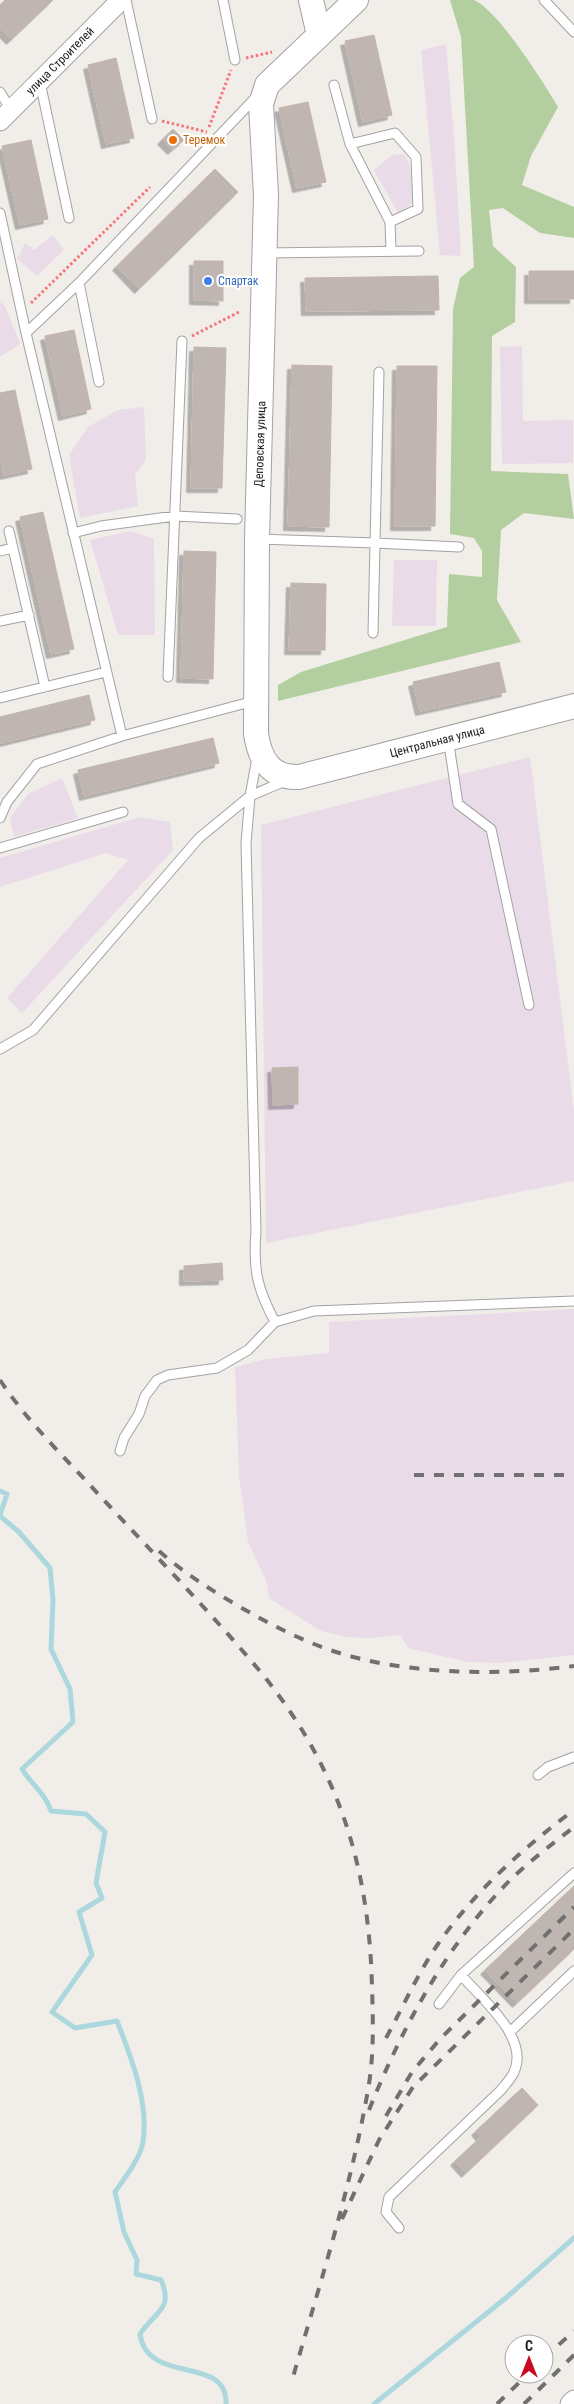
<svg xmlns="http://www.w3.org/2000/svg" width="574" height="2404" font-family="'Roboto Condensed',sans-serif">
<defs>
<filter id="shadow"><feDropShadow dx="-4.5" dy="4.5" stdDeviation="0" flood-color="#0004"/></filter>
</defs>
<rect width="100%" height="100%" fill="#f1ede9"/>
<path fill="#eadbe9" d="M446,44L454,136L461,256L440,255L421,50Z
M404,154L410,166L414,202L398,213L374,170L392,155Z
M53,235L64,250L37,276L17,259L25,243L34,250Z
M0,302L5,306L20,344L0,357Z
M522,346L523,421L573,420V463L502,464L500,347Z
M144,407L146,460L135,475L138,506L80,518L69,455L88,427L118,410Z
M131,531L154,539L155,635H118L90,540Z
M394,560H437L436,626H392Z
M530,757L574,1111V1181L266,1243L261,825Z
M62,778L78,818L14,837L10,818L28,794Z
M140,817L170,822L173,850L22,1013L7,998L128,860L106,853L0,887V858Z
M574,1309V1655L502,1663L468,1662L408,1648L400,1635L371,1638L346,1637L321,1631L269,1598L266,1580L248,1542L239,1476L235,1367L265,1359L329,1353V1322Z"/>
<path fill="#b4cf9f" d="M450,0C457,0 468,0 474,0C498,10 544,83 558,107L531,156L522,185L574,207V238L540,233L503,208L489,210L493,246L516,267L515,322L492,336L491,471L568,474L574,519L524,513L501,530L497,600L521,642L278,701V685L301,672L447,627L449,574L482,577V551L474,538L450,534L453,309L460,278L474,267L461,37Z"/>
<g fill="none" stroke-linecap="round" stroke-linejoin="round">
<path stroke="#acd8dd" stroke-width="5" d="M0,1491L7,1494L0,1515
M0,1516L19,1532L50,1568L53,1600L51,1649L70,1689L73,1722L22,1769C31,1784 46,1794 51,1811L86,1814L105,1832L96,1883L102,1898L79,1912L92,1955L52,2012L75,2028L117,2021C131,2057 149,2102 143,2142C141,2157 124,2179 115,2192L124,2232L137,2260L136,2274L161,2280C174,2310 155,2311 140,2334C147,2386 228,2354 226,2404
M374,2404L507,2297L574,2238"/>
</g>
<path fill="#bfb6b2" stroke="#c3b3ac" filter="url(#shadow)" d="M5,0H53L11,40L0,29V5Z
M374,35L392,115L363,122L345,41Z
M116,58L134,138L106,144L88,65Z
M308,102L326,182L297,188L279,108Z
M173,129L184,140L172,150L162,140Z
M31,140L48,219L20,225L2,146Z
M215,169L238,192L139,289L117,266Z
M194,261H223V301L194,300Z
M529,271H574V299H529Z
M438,276L439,310L306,311L305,278Z
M74,330L91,409L63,416L45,336Z
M194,347L226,348L222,488H191Z
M292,365L332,366L329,527L288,526Z
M397,366H437L435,526H395Z
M15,390L32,469L4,475L0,457V393Z
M43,512L74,649L51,654L20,517Z
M184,551L216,552L213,679L181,678Z
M291,583L326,584L325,650H289Z
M499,662L506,692L420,711L413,682Z
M89,695L95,720L0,743V717Z
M213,738L219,763L84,796L78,770Z
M298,1067V1104L273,1105L272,1068Z
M222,1263L223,1280L184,1281V1266Z
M574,1886V1949L517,2003L485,1970Z
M522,2088L538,2105L466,2173L455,2161L481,2137L476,2131Z"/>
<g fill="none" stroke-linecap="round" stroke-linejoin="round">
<g stroke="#a3a3a3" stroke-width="11">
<path id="service" d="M126,0L152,119
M223,0L235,60
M544,0L574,32
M40,82L69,218
M334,85L350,144L390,222
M0,92L11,110
M350,144L395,133L416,157L418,209L390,222L391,251
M0,213L26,333
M265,253L419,251
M79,283L26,333L122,736L254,701
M99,382L79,283L257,96
M9,531L45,687
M73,533L101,526L175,516L237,519
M258,539L375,543L379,372
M0,551L13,548
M0,621L29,615
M373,633L375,543L459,547
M168,677L182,341
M0,698L106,672
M448,738L458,804L491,829L529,1005
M257,758L250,796L246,843L256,1231C253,1270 257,1288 275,1322
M0,818L7,802L37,764L122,736
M0,848L123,812
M0,1049L33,1030L199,838L250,796L285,781
M120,1451L124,1438L139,1414L145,1396L157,1380L168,1375L217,1368L248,1350L275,1322L314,1311L574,1301
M538,1775L548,1767L574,1757
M439,2004L461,1975L574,1873
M511,2031L574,1971
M399,2228L386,2212L389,2197L500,2091C505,2085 511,2079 514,2072C530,2038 481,1998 461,1975"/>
</g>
<g stroke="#a3a3a3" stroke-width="21">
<g id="minor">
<path id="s1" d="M0,121L121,0"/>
<path d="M570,2404L574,2400"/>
</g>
</g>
<g stroke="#a3a3a3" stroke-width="26">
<g id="tertiary">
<path d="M311,0L319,35"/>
<path id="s2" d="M356,0L267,85L261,104L266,195L257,539L256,734C260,760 271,778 299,777L574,706"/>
</g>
</g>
<path stroke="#f5777b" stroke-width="3" stroke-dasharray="2.5 2.5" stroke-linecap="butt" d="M246,58L272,52
M162,121L207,132
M209,127L231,70
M31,303L150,187
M192,336L241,311"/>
<use href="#service" stroke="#fff" stroke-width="9"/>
<use href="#minor" stroke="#fff" stroke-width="19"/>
<use href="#tertiary" stroke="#fff" stroke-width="24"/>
<path stroke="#707070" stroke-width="4" stroke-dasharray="10 10" stroke-linecap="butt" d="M0,1380C25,1418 58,1451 89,1484C146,1546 205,1606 259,1670C338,1766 369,1864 372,1987C373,2019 374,2052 369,2084C352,2185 319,2286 291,2384
M414,1475H574
M159,1551C184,1573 211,1590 240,1607C270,1624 300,1640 333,1651C405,1675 499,1676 574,1666
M386,2038C403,2007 418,1973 438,1944C475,1891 523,1848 574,1810
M369,2110C400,2033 440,1957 496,1895C519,1869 547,1848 574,1827
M386,2116L412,2072L440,2039L574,1907
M342,2219L379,2140L413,2087L574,1929
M544,2358L574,2331
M497,2404L528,2374
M524,2404L574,2355"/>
</g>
<circle fill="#e8710a" stroke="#fff" stroke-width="2" cx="173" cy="140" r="5"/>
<circle fill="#3f7fe0" stroke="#fff" stroke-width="2" cx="208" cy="281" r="5"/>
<g text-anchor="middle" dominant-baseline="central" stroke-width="4.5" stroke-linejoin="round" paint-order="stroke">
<g font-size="12" fill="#222" stroke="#fff">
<text stroke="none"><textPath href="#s1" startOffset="85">улица Строителей</textPath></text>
<text transform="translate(260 444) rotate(-88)">Деповская улица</text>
<text stroke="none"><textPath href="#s2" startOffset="984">Центральная улица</textPath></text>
</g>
<g font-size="12" fill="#c56008" stroke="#fff" text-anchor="start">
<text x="183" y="140">Теремок</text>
</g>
<g font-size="12" fill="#366cbe" stroke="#fff" text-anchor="start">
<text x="218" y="281">Спартак</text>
</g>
</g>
<g transform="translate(529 2359)"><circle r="24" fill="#ffffff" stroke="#a7a7a7"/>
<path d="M0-4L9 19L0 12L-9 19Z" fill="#cb0823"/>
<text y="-8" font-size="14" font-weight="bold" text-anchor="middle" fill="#222222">С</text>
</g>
</svg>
